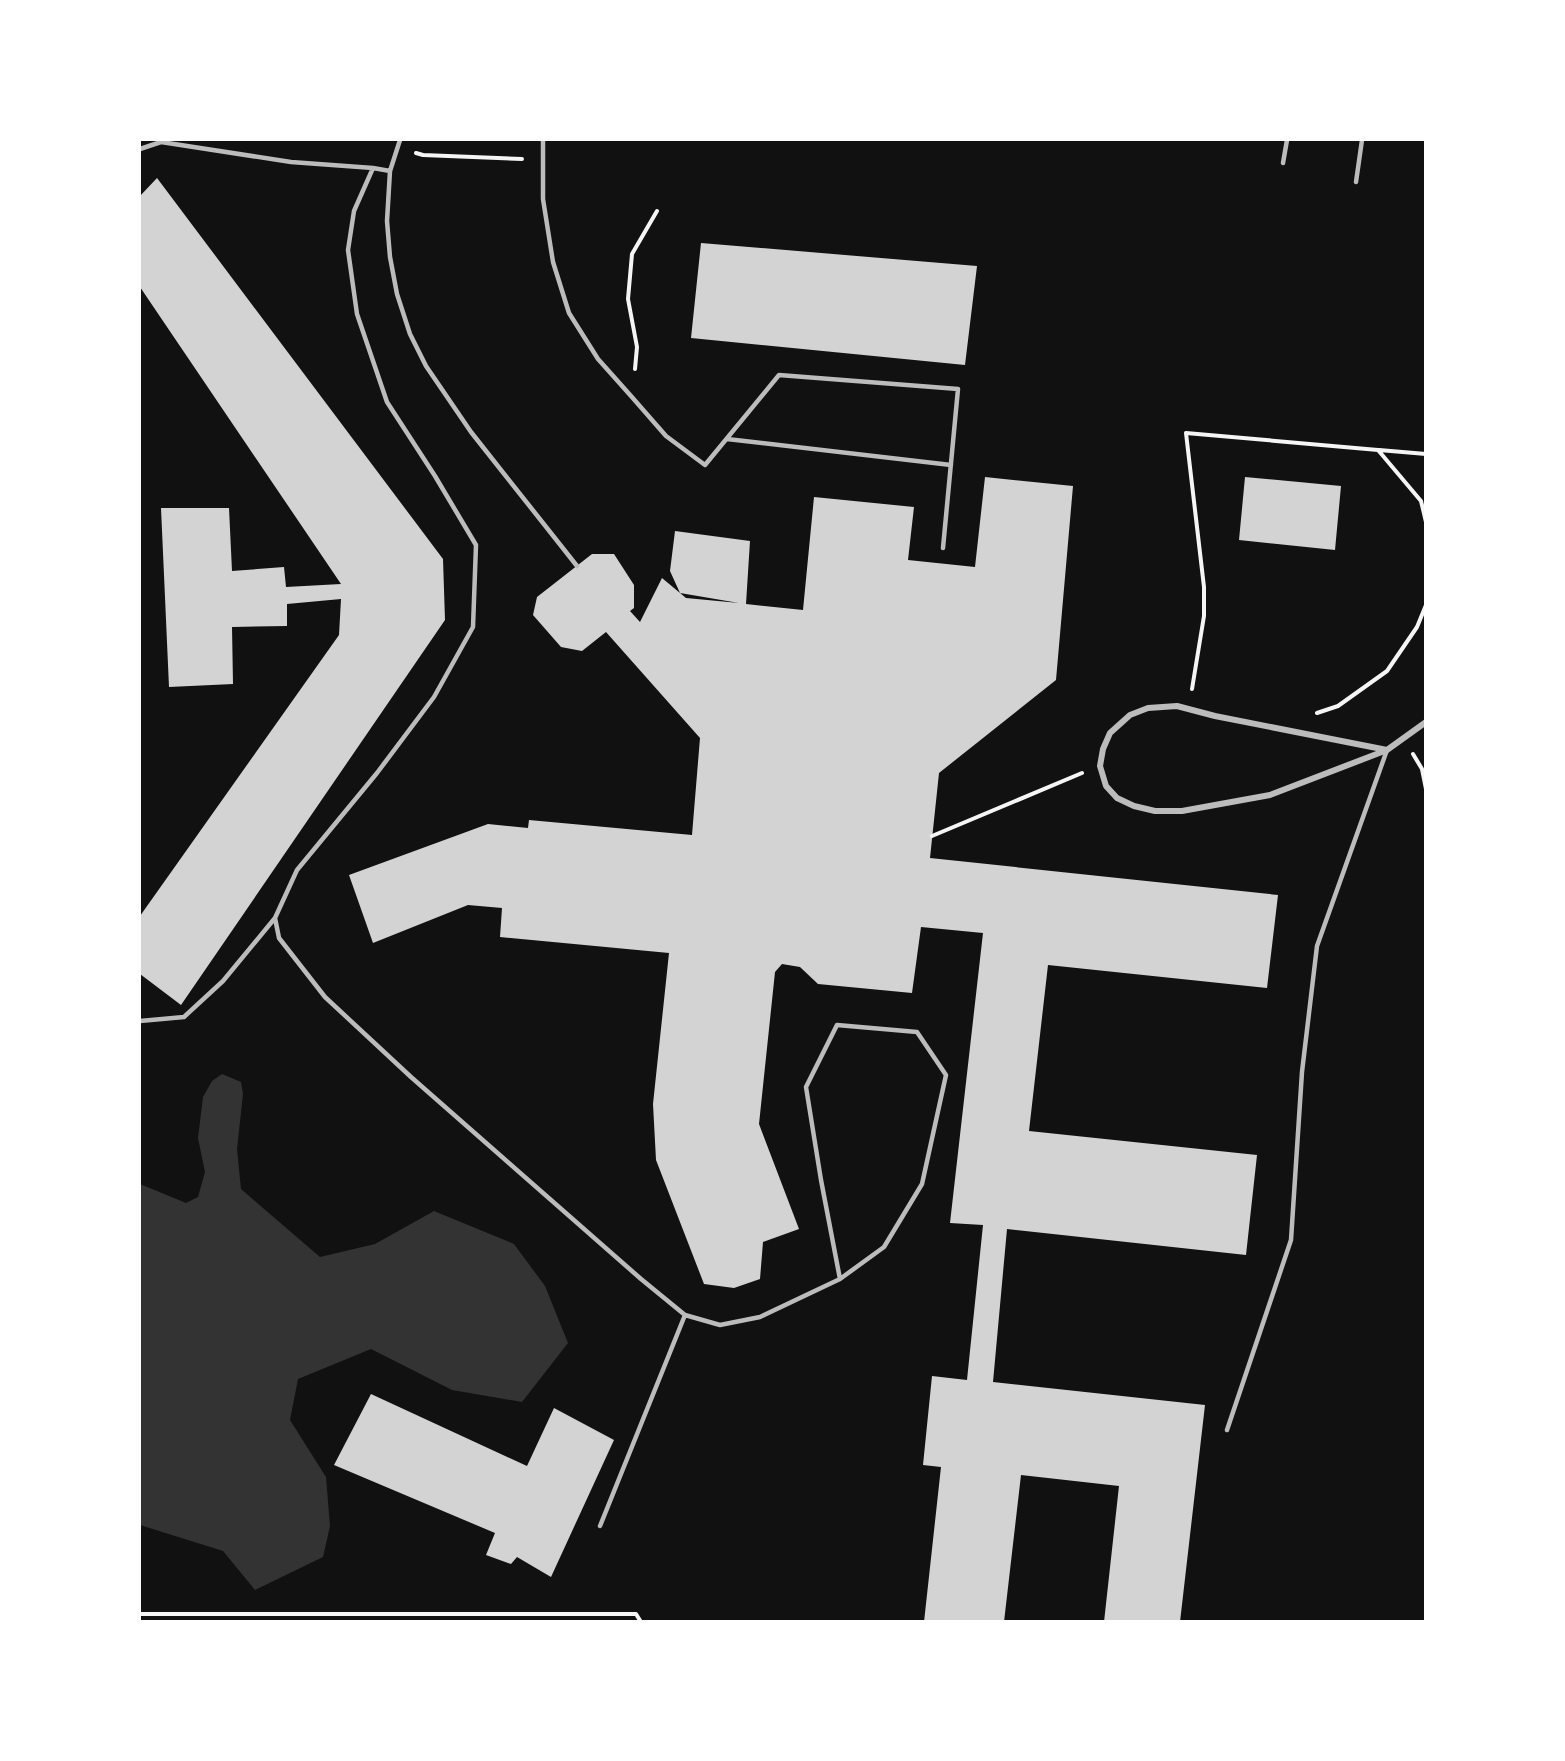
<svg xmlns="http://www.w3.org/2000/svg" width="1565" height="1761" font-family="Montserrat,sans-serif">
<rect width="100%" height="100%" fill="#111"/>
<path fill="#333" d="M222,1074L241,1082L243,1094L237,1149L241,1189L320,1257L375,1244L434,1211L514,1244L545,1286L568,1343L522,1402L452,1390L371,1349L298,1379L290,1420L326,1477L330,1526L323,1557L255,1590L223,1551L140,1525V1184L186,1203L198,1197L205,1172L198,1138L203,1097L212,1081Z"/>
<path fill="#d3d3d3" d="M157,178L443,559L445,620L181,1005L140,974V916L339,635L341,599L287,604V626L232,627L233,684L169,687L161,508H229L232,571L284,567L286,587L341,584L140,287V196Z
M701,243L977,266L965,365L691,338Z
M985,477L1073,486L1056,680L939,773L930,858L1278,895L1267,988L1048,965L1029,1131L1257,1155L1246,1255L1007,1229L993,1382L1205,1405L1180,1622H1104L1119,1486L1021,1475L1004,1622H924L941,1467L923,1465L932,1376L967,1380L983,1225L950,1223L983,933L921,927L912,993L818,984L800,967L782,964L775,972L759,1124L799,1229L763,1242L760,1279L734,1288L704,1284L656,1160L653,1104L669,953L500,937L502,908L468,905L373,943L349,875L488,824L528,828L529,820L692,835L700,738L606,632L582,651L561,647L533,615L537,597L592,554H614L634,585V608L630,611L640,622L662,578L686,598L739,603L680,593L670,571L675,531L750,541L746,604L803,610L814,497L914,507L908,560L975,567Z
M1245,477L1341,486L1335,550L1239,540Z
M371,1394L527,1466L554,1408L614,1440L551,1577L517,1557L511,1564L486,1555L495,1533L334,1465Z"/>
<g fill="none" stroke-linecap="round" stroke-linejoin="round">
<path stroke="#f5f5f5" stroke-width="4" d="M416,153L423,155L522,159
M635,369L637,347L628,299L632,254L657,211
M1379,450L1426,454
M1192,689L1204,616V587L1186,433L1378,450L1421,501L1426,522
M1317,713L1338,706L1387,671L1417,627L1426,605
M1413,754L1422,769L1426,789
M932,836L1082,773
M140,1614H636L641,1622"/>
<path stroke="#bcbcbc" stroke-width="4.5" d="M400,140L390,171L387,221L390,257L397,294L410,334L426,366L471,432L577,566
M543,140V199L553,262L569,313L598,359L631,396L666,436L705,465L779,375L958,389L943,548
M140,149L161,142L291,162L373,168L390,171
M1283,163L1287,140
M373,168L354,211L348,250L357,314L387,402L435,476L476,545L473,627L434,697L377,773L297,870L275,918L279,938L325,997L411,1077L641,1279L685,1315L720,1325L760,1317L840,1279L884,1247L922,1184L946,1075L917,1032L837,1025L806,1087L821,1180L840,1279
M1356,182L1362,140
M727,439L951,465
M140,1021L184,1017L223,981L275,918
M1227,1430L1291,1240L1302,1072L1317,946L1387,750
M600,1526L685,1315"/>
<path stroke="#bcbcbc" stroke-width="6" d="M1387,750L1215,716L1177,706L1148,708L1130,715L1110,733L1103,749L1100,766L1106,786L1117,798L1134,806L1155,811H1182L1270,795L1387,750L1426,722"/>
</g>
<rect width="1565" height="1761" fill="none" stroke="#ffffff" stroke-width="282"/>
</svg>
